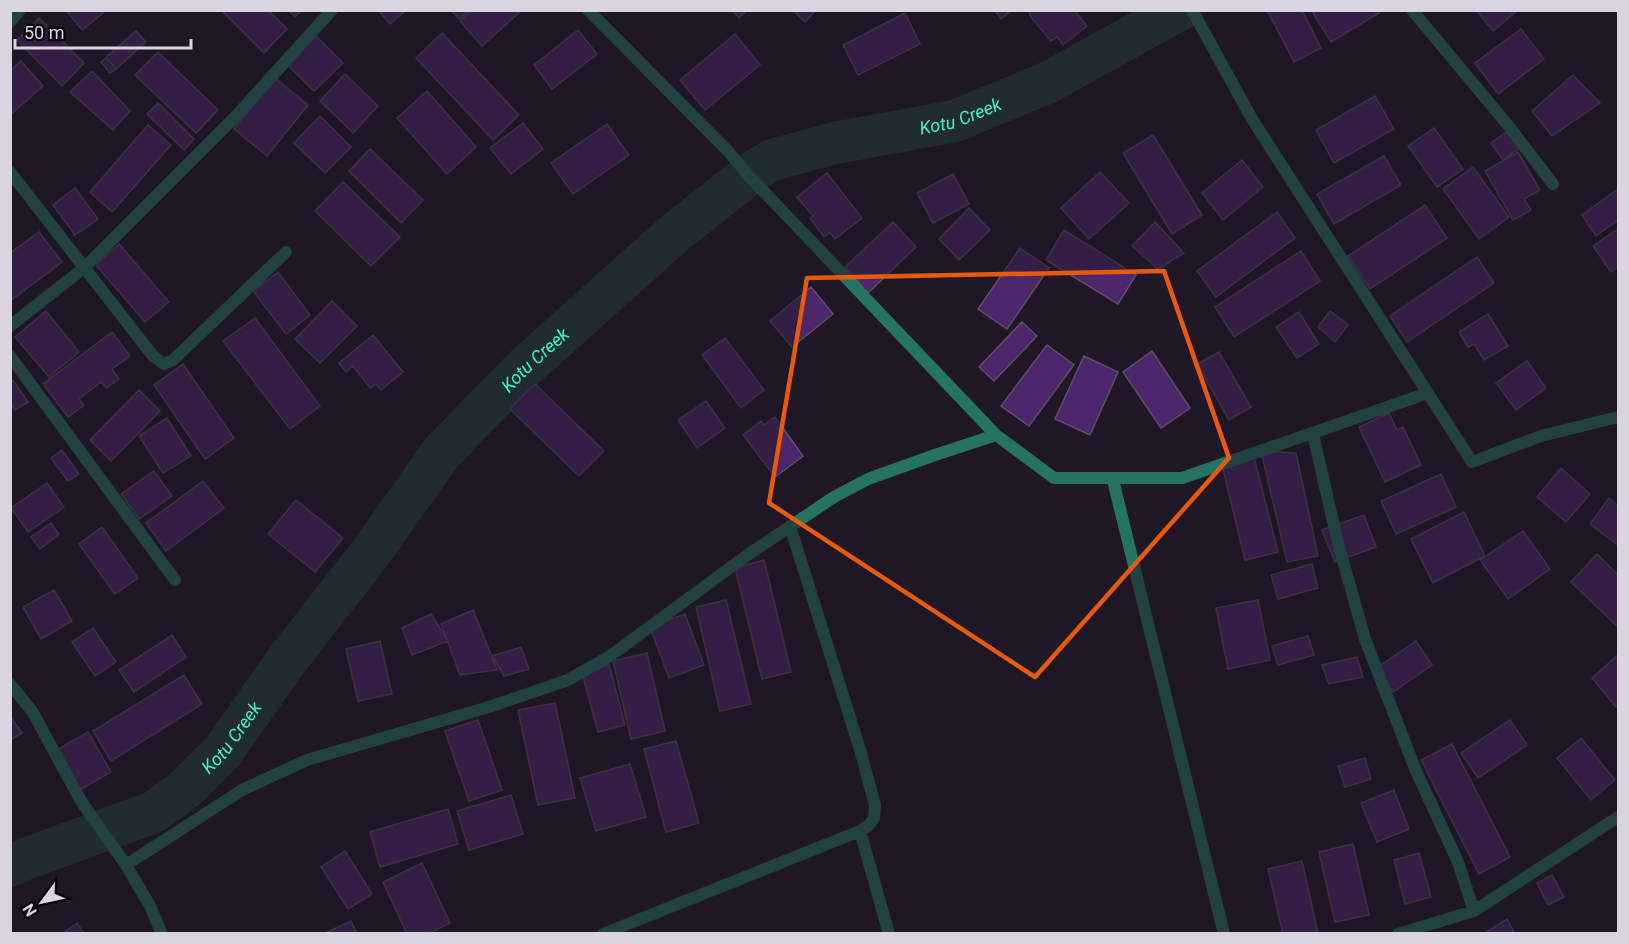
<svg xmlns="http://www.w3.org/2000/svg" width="1629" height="944" font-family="Roboto,sans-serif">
<rect width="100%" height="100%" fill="#201827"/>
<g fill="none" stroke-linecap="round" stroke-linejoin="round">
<path stroke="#1f463c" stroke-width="42" id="s1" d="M10,866L25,859L154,812L185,789L223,751L287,660L375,547L441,453L525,367L676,232L748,175L772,160L835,143L955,121L1049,82L1179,10"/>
</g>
<path fill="#4d266c" stroke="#5a5264" stroke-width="1.5" d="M66,10H101L103,13L82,30Z
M221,10H268L287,29L264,53Z
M288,10H302L295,17Z
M378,10H406L390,24Z
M451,10H469L459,19Z
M472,10H522L482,46L460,21Z
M732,10H747L739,18Z
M793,10H816L805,22Z
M995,10H1012L1001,19Z
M1028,10H1074L1087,26L1063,45L1057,37L1051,41L1031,17Z
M1267,10H1302L1321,48L1294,62Z
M1316,10H1377L1379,13L1331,42L1313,13Z
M1476,10H1518L1493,31Z
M905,13L920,44L858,75L843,45Z
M39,18L84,63L62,86L17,40Z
M1521,29L1544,59L1498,94L1475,63Z
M578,30L597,54L552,89L534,65Z
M136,31L146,42L116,69L106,57Z
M442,33L519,115L493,140L416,58Z
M735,34L760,65L705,110L680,80Z
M315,35L343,63L314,91L286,63Z
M158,52L218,110L196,133L135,75Z
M106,58L116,69L110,73L101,62Z
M21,61L43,86L10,115V71Z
M92,71L130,111L113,130L70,92Z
M345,74L378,106L353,133L320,101Z
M1573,75L1600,103L1552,136L1532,111Z
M275,78L308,105L267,156L234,129Z
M427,91L476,147L447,174L397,118Z
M1375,96L1394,129L1334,163L1316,130Z
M158,103L194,139L184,150L147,114Z
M320,116L351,147L325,173L294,143Z
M523,123L543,149L511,174L490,148Z
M607,124L629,155L573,194L551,163Z
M148,125L171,145L112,212L90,192Z
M1434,128L1463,169L1437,187L1408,146Z
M1509,130L1521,147L1503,160L1491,143Z
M1153,135L1202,215L1172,234L1123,153Z
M370,149L423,200L401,223L349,171Z
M1518,152L1540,190L1524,199L1531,210L1513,220L1485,171Z
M1384,156L1401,185L1334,224L1317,194Z
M1242,160L1263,187L1223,220L1202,193Z
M1473,167L1509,217L1479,239L1443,189Z
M1100,172L1129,203L1089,239L1061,208Z
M827,173L862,218L835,239L830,232L824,237L810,218L813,216L797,197Z
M953,174L969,204L933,223L917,193Z
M343,182L400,237L371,266L315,211Z
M75,188L98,219L75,235L53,205Z
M1618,189V220L1596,236L1582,215Z
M1425,205L1447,238L1370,289L1348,256Z
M969,208L990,230L959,260L939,239Z
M1277,212L1295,238L1216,297L1197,271Z
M893,222L916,247L868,293L845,267Z
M1155,222L1184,253L1158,269L1132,246Z
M1618,229V267L1611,272L1593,246Z
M1064,230L1136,275L1118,304L1046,260Z
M39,232L62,262L10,301V253Z
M119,244L169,302L145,322L96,265Z
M1020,248L1049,268L1007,329L978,309Z
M1301,251L1320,281L1234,337L1215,307Z
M1477,257L1494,283L1407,342L1390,316Z
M278,272L310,315L286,334L253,291Z
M811,287L833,314L792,347L770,321Z
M332,301L357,326L320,363L295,339Z
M46,311L79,352L49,377L15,337Z
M1330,311L1348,325L1335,342L1318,327Z
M1299,312L1319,344L1297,358L1276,327Z
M1488,314L1508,346L1484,360L1474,344L1468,347L1459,332Z
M255,318L320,406L290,429L223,341Z
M1022,322L1037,336L994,381L979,367Z
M112,332L130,356L112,369L119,379L106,388L101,382L79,399L84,405L68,417L43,384Z
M373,335L403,372L381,390L376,384L370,388L353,366L346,372L339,363Z
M725,338L764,390L741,408L702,355Z
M1047,345L1074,365L1029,426L1001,406Z
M1152,351L1190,408L1161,428L1123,372Z
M1219,352L1251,407L1229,420L1197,364Z
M1084,356L1118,372L1090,435L1055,419Z
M1527,361L1546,388L1516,410L1496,383Z
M183,364L234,438L205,459L154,385Z
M13,380L28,402L15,410L10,403V382Z
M535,384L604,451L579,476L510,409Z
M139,390L160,411L111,461L90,440Z
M706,401L725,428L697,448L678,420Z
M1389,413L1397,430L1403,427L1421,465L1385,482L1359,427Z
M775,417L803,456L775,477L743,435L761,421L764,425Z
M167,418L191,456L163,473L139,436Z
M62,450L79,474L68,481L51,458Z
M1261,451L1296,453L1318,556L1287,562Z
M1254,457L1278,552L1245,560L1222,465Z
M1561,468L1590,494L1566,522L1537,497Z
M154,471L172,496L139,519L121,494Z
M1441,474L1456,507L1396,534L1381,501Z
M203,481L224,508L166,551L146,523Z
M47,483L64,507L28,532L11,508Z
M1609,498L1618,506V545L1590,524Z
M296,500L343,538L315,572L268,534Z
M1464,512L1485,556L1433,583L1411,539Z
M1364,515L1376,547L1335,562L1322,530Z
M51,523L59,534L40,549L31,537Z
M102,527L138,578L115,594L79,544Z
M1523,531L1550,569L1508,599L1480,560Z
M1597,554L1618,575V627L1571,582Z
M764,560L791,672L762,679L735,568Z
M1312,564L1318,588L1278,599L1271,575Z
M54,590L72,621L41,639L23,607Z
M726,600L751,704L720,711L696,607Z
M1258,600L1270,660L1228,669L1216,608Z
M473,610L497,670L460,675L441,624Z
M431,614L448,641L412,655L402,628Z
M685,614L704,665L669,678L650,627Z
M93,628L116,662L95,676L72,642Z
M172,635L186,657L134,692L119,670Z
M1308,636L1314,655L1278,665L1272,646Z
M380,641L392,694L358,701L346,649Z
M1416,641L1432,665L1393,692L1377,668Z
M521,647L529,669L504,676L492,656Z
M647,653L665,731L631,739L613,661Z
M1618,655V705L1616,707L1592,678Z
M1357,657L1363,677L1329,684L1322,665Z
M609,665L625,725L598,732L582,673Z
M184,675L202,704L111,761L93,731Z
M555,703L575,798L538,805L518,710Z
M10,716L22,733L10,740Z
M478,720L502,790L469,801L445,731Z
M1510,720L1527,745L1478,778L1461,753Z
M88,732L111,772L78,791L55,751Z
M1581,738L1615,780L1591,800L1557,758Z
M676,741L699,823L666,832L644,749Z
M1452,744L1510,857L1479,874L1421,760Z
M1365,758L1371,779L1345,787L1338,766Z
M630,764L646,817L596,831L580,778Z
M1394,790L1409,829L1377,842L1361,803Z
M511,795L523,834L469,850L457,811Z
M448,809L458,844L380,867L370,832Z
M1353,844L1369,915L1335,922L1319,852Z
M345,851L372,894L348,909L321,867Z
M1419,853L1431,897L1405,904L1394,860Z
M1302,861L1318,933L1283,934L1268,869Z
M422,863L450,923L428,934H407L383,882Z
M1552,875L1564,897L1548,905L1537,883Z
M1507,919L1515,934H1483Z
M351,921L357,934H323Z
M77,923L84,934H62Z"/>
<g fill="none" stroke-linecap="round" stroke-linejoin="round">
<path stroke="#257463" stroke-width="12" d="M588,10L727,150L748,175L996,435L1054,478H1182L1428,393
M1192,10L1252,119L1472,462L1541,436L1618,417
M1412,10L1507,124L1553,184
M10,22L20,10
M10,172L153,356L164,364L173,360L286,252
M10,326L84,268L235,117L332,10
M10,356L175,580
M1313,434L1338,543L1365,639L1416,771L1458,862L1474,911
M1113,480L1224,934
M10,684L32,711L81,801L126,865
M860,831L889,934
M162,934L150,906L126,865L242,790L307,760L489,707L568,680L610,656L746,556L834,497L868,479L935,455L996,435
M603,934L860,831L869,825L874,818L875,805L861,753L790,526
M1398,934L1474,911L1618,817"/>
</g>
<path d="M0 0H1629V944H0ZM1164,271L1229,458L1035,677L769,503L807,278Z" fill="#201827" fill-opacity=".55" fill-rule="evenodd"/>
<path fill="none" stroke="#e8590c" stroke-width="4.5" stroke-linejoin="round" d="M1164,271L1229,458L1035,677L769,503L807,278Z"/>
<g text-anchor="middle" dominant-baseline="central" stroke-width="6" stroke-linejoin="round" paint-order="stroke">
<g font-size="18" font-style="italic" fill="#3df2cd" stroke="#08050b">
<text stroke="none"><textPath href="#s1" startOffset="1252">Kotu Creek</textPath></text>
<text stroke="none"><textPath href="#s1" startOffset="748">Kotu Creek</textPath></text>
<text stroke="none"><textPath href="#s1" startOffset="262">Kotu Creek</textPath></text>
</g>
</g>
<rect width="1629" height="944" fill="none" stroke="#d9d4df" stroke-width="24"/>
<g transform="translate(42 902) rotate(237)" stroke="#08050b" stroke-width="4.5" paint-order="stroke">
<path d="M0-4.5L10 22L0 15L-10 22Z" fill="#d9d4df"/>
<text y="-9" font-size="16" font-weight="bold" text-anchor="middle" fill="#d9d4df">N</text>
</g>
<path d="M15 39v9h176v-9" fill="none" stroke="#d9d4df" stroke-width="3"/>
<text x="24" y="39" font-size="18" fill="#d9d4df" stroke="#08050b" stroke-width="4.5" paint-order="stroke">50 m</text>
</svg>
